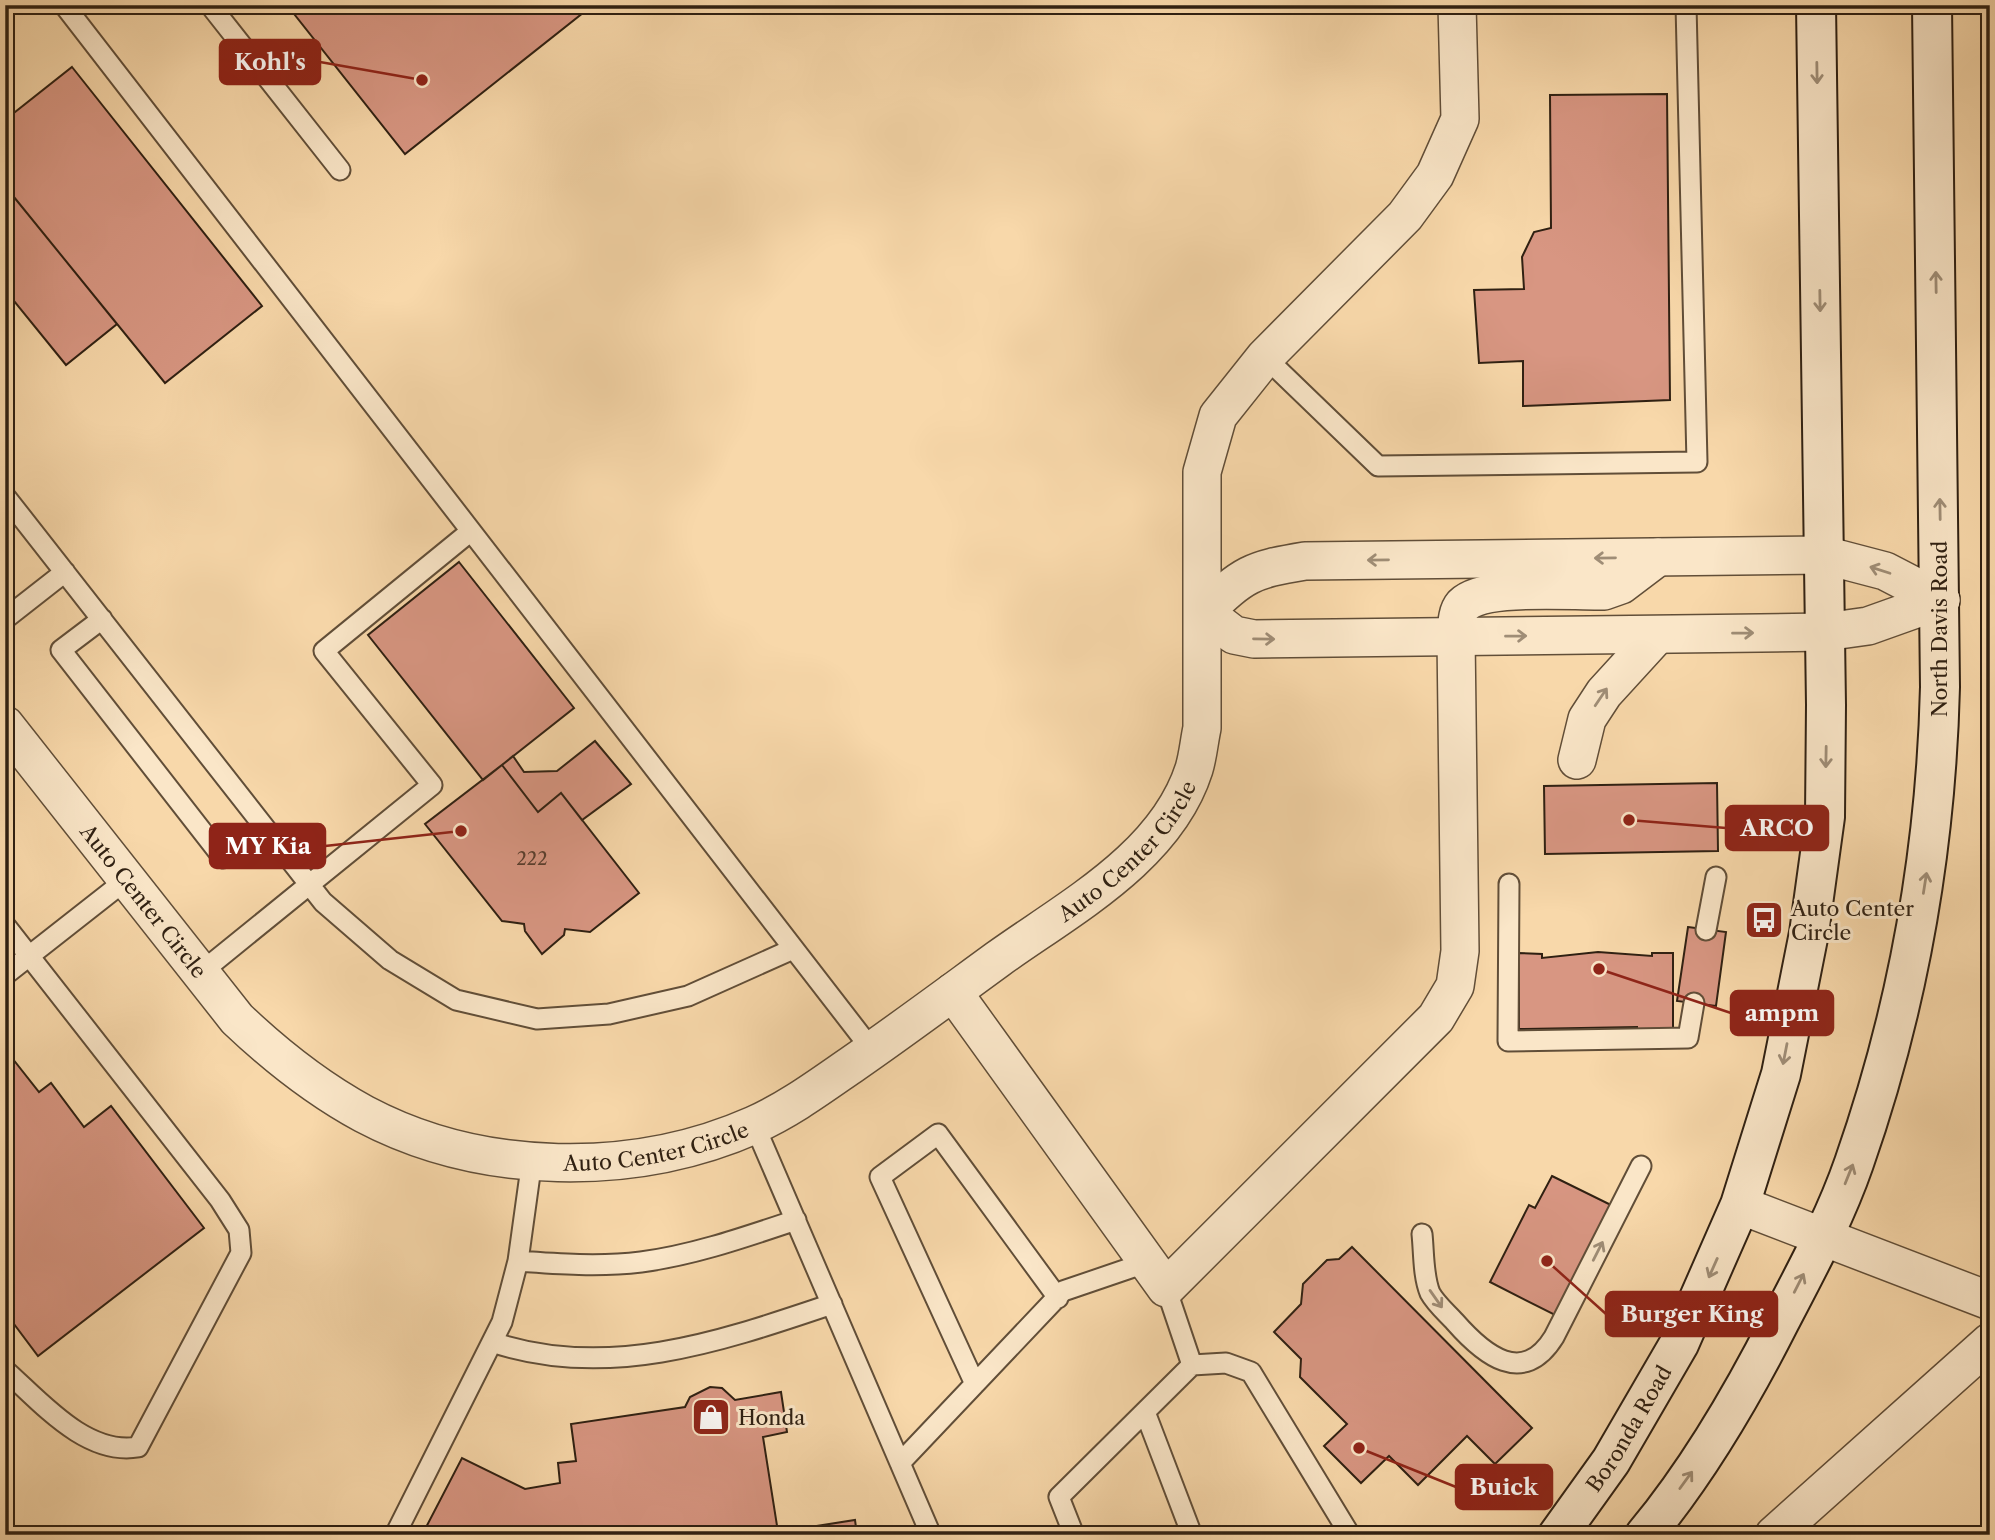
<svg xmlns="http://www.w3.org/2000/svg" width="1995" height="1540" font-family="'Libre Caslon Text',serif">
<rect width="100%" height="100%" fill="#f8d8aa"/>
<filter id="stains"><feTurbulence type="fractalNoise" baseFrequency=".00286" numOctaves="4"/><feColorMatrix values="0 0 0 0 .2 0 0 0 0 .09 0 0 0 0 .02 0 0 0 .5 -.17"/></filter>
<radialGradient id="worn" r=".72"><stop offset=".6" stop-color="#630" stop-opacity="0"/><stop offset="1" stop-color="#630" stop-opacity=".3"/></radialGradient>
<path fill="#d89682" stroke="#2f2012" stroke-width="2" d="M287,5H593L405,154Z
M72,67L262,306L165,383L5,186V120Z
M1667,94L1670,400L1523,406V361L1479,363L1474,290L1524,289L1522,257L1534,232L1551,228L1550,95Z
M5,186L117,324L66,365L5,290Z
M459,562L574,708L483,780L368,635Z
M595,741L631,784L582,820L561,793L538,812L502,765L513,756L524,772L557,771Z
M502,765L538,812L561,793L639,893L590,932L565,929L564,935L542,954L525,931L524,924L502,921L425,824Z
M1717,783L1718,851L1545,854L1544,786Z
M1688,927L1726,932L1716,1006L1677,1001Z
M1598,952L1652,956V953H1673V1031H1637V1027L1519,1029V953L1542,954V958Z
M5,1049L39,1092L51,1083L84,1127L111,1106L204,1228L38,1356L5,1312Z
M1552,1176L1613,1206L1557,1316L1490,1282L1529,1205L1535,1208Z
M1352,1247L1532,1428L1495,1464L1467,1436L1418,1485L1389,1456L1361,1483L1324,1446L1347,1424L1300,1377L1301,1359L1274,1332L1301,1304L1303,1284L1327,1260L1339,1259Z
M710,1387L722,1388L735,1400L781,1392L787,1432L763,1437L778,1532L855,1520L857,1535H422L462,1458L525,1489L560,1483L558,1463L576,1461L571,1424L685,1407L690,1397Z"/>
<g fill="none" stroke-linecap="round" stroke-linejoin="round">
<g stroke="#614e38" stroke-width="23">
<path id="lane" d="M64,5L471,531
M210,5L340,170
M1265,357L1378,466L1697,462L1686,5
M5,496L323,902L390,960L456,1000L537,1019L609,1014L688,996L793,949
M5,619L65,572
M102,619L61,650L223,858L264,827
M1509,884L1508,1041L1688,1038L1694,1003
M5,925L220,1200L239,1230L241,1253L138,1447C86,1456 41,1402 5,1370
M1706,930L1716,877
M199,974L432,785L324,651L471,531L872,1050
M5,975L126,880
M754,1124L931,1535
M1422,1234C1424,1253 1423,1276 1430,1293C1436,1304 1447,1313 1455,1322C1484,1355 1523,1387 1554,1337L1641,1166
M518,1261C558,1264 600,1267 641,1262C694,1255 745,1237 796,1220
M1166,1288L1192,1365
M492,1342C608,1381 722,1341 832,1304
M975,1384L880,1177L938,1134L1058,1298
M1145,1412L1192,1535
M900,1463L1063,1291L1148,1262
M395,1535L502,1322L518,1261L532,1160
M1074,1535L1059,1497L1192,1365L1226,1363L1251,1372L1350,1535"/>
</g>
<g stroke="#614e38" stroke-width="40">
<g id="street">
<path d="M1204,612C1244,574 1250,570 1305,561L1824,555L1885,571L1941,600"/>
<path d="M1204,612L1234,635L1254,639L1760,633L1825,632L1868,626L1941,600"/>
<path id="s1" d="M5,725L237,1019C276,1056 316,1088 364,1114C481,1176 634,1178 754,1125C790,1109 822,1085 854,1063C903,1029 950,994 998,959C1069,908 1166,857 1194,769C1198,756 1199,742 1202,728V472L1218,416L1265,357L1405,216L1435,175L1460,119L1457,5"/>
<path d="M1577,760L1587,719L1604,693L1657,635"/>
<path d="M953,992L1166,1288L1436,1018L1455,986L1460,951L1456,637C1457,627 1456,613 1463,605C1485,583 1573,592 1604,591L1621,585L1658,557"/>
<path d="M1740,1205L1990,1301"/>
<path d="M1774,1535L1990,1342"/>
</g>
</g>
<g stroke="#2f2012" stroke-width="42">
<g id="secondary">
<path id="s2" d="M1558,1535L1611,1461L1679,1344L1740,1205L1781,1074L1809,933L1825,817L1826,705L1816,5"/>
<path d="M1645,1535C1699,1470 1742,1396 1780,1321C1807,1269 1835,1218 1854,1163C1908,1009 1936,850 1940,687L1932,5"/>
</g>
</g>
<use href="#lane" stroke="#fae6c8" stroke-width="19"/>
<use href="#street" stroke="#fae6c8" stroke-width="37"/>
<use href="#secondary" stroke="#fae6c8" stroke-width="38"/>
</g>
<defs><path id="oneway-shaft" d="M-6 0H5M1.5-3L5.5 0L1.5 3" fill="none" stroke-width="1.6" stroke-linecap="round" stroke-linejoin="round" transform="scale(1.75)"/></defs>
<g stroke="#9f8d76">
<use href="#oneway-shaft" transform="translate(1817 73) rotate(89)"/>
<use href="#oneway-shaft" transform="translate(1936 282) rotate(-91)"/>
<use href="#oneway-shaft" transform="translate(1820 301) rotate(89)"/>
<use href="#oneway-shaft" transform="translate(1940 509) rotate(-91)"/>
<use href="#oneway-shaft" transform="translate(1605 558) rotate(179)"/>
<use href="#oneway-shaft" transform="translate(1378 560) rotate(179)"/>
<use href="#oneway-shaft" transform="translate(1880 570) rotate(-162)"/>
<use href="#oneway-shaft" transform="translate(1743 633) rotate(-1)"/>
<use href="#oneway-shaft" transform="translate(1516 636) rotate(-1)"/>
<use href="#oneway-shaft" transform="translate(1264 639) rotate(1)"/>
<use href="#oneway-shaft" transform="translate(1601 697) rotate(-56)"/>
<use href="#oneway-shaft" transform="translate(1826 757) rotate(91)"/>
<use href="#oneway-shaft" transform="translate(1925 883) rotate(-81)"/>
<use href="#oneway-shaft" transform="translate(1785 1054) rotate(101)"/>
<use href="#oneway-shaft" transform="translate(1849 1174) rotate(-68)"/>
<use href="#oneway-shaft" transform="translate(1598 1251) rotate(-63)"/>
<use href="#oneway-shaft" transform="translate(1713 1268) rotate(114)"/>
<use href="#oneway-shaft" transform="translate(1799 1283) rotate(-63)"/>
<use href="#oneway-shaft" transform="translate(1436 1299) rotate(55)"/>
<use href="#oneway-shaft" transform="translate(1686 1480) rotate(-54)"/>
</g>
<defs>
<g id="bus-square" transform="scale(2.0125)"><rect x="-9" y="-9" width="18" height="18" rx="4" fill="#8f2418" stroke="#fae6c8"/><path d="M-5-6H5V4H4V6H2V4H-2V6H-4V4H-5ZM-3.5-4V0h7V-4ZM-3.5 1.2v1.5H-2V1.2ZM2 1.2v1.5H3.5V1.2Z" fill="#fff"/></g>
<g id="shop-square" transform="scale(2.0125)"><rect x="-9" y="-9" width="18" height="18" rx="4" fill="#8f2418" stroke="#fae6c8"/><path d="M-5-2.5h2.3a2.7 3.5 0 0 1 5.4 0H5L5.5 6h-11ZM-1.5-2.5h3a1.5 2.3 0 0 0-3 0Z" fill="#fff"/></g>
</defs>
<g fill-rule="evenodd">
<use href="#bus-square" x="1764" y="920"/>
<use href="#shop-square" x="711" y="1417"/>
</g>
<g text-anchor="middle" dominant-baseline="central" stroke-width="6" stroke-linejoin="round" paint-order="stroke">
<g font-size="18" fill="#593e2e">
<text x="532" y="859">222</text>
</g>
<g font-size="21" fill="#2f2012" stroke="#fae6c8">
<text transform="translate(1939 629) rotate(-90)">North Davis Road</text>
<text stroke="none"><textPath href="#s1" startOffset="1402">Auto Center Circle</textPath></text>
<text stroke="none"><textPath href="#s1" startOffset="224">Auto Center Circle</textPath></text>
<text stroke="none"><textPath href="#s1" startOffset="835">Auto Center Circle</textPath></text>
<text stroke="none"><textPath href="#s2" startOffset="128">Boronda Road</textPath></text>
</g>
<g font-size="21" fill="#2f2012" stroke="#fae6c8" text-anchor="start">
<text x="1791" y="908">Auto Center<tspan x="1791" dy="24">Circle</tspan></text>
<text x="738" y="1417">Honda</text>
</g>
</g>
<path fill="none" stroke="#8f2418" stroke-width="2.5" d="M422 80L320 62M1629 820L1726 828M461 831L325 846M1599 969L1731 1013M1547 1261L1606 1314M1359 1448L1456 1487"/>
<g fill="#8f2418" stroke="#fae6c8" stroke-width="2.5">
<circle cx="422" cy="80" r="7"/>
<circle cx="1629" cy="820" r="7"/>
<circle cx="461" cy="831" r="7"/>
<circle cx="1599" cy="969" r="7"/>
<circle cx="1547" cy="1261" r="7"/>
<circle cx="1359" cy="1448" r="7"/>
</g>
<g fill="#8f2418" stroke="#8f2418" stroke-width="2.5">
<rect x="220" y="40" width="100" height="44" rx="7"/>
<rect x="1726" y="806" width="102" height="44" rx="7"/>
<rect x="210" y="824" width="115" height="44" rx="7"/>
<rect x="1731" y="991" width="102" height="44" rx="7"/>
<rect x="1606" y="1292" width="171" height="44" rx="7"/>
<rect x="1456" y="1465" width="96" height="44" rx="7"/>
</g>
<g font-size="23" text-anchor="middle" font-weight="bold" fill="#fff">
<text x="270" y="70">Kohl's</text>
<text x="1777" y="836">ARCO</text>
<text x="268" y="854">MY Kia</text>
<text x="1782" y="1021">ampm</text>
<text x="1692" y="1322">Burger King</text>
<text x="1504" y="1495">Buick</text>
</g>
<rect width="1995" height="1540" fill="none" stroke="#f8d8aa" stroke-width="28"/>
<rect x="7" y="7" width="1981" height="1526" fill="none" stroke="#2f2012" stroke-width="3.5"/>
<rect x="14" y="14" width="1967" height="1512" fill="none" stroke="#2f2012" stroke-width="2"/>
<rect width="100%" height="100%" filter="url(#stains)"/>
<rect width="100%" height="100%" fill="url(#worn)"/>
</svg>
